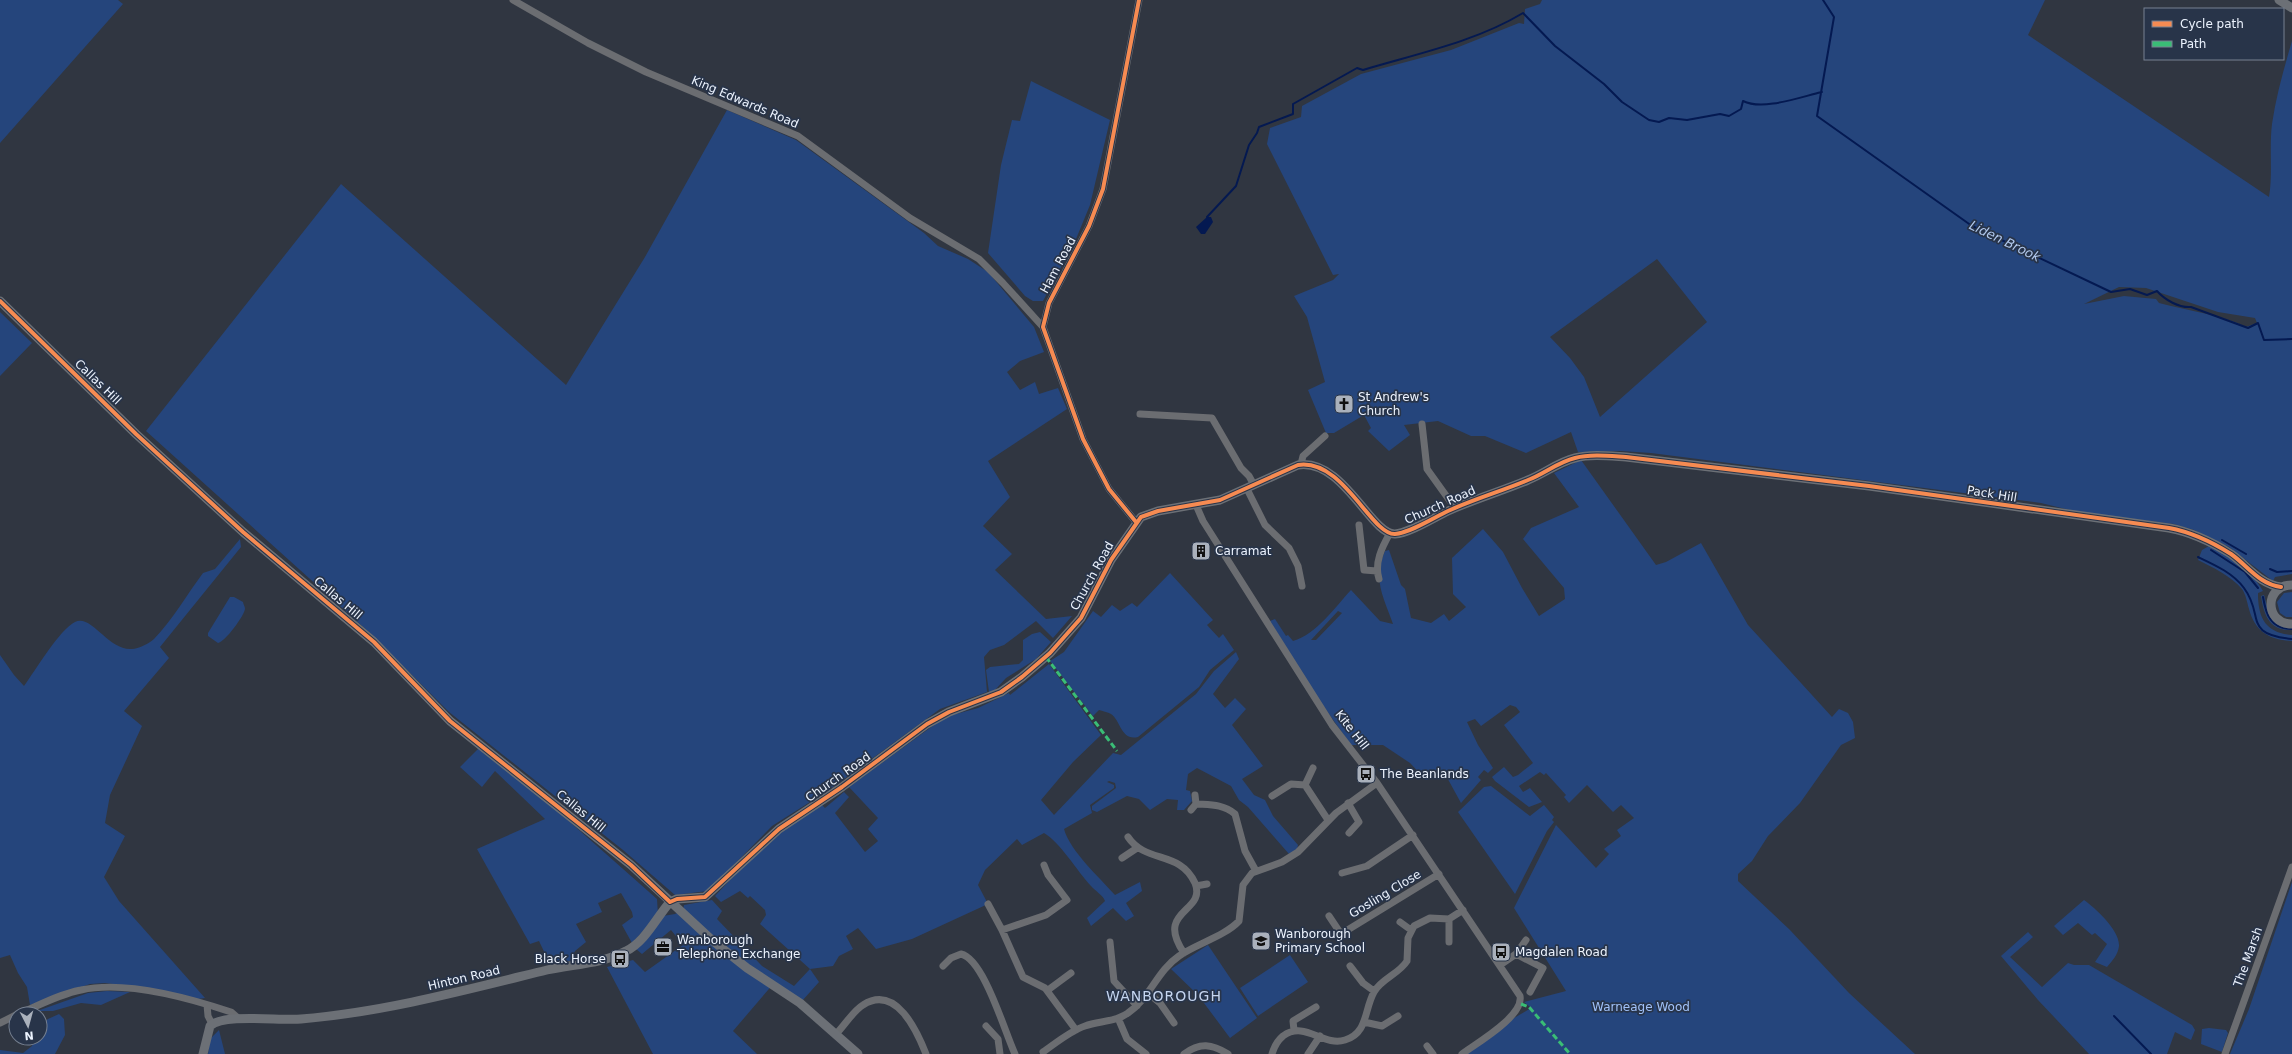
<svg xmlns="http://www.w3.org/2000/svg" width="2292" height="1054" font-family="'DejaVu Sans',sans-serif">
<rect width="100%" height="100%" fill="#303641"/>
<path fill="#25457c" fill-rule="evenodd" d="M0,0H118L123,4L0,143Z
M1542,0H2045L2028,35L2269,197C2273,174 2269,148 2272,124C2276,96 2284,68 2292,41V574L2275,577L2273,581L2229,547L2194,530L2174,524L2078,512L2041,503L1651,453L1621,451L1578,452L1571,432L1526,453L1485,436H1471L1438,421L1404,425L1410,435L1389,451L1368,431L1371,428L1364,415L1334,433H1326L1308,390L1325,382L1307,317L1294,296L1333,280L1339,274L1333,275L1267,144L1270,128L1301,117L1302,106L1361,74L1451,50L1519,23L1524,24L1525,9L1540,4ZM1657,259L1707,322L1600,417L1584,377L1570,358L1550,337ZM2119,287L2146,288L2218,312L2255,318L2257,323L2246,327C2220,314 2188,311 2159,303L2156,299L2124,296L2084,304Z
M1031,81L1110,120L1090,205L1076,239L1043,301H1033L1025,296L988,253L1001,165L1012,120L1020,121Z
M727,110L796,140L924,233L938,246L968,259L988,272L1034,327L1044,352L1020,361L1007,372L1020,390L1035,382L1039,394L1058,388L1067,409L988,461L1010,497L983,526L1012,554L995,570L1046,619L1072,616L1053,638L1036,621L1004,645L990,650L984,657L987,692L940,709L829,790L772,826L708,891L675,895L623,850L449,712L371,634L146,431L341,184L566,385L645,257Z
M0,312L32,343L0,376Z
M1581,460L1656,565L1666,562L1701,543L1748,625L1832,717L1839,709L1848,713L1853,722L1855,738L1841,745L1800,803L1768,836L1752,861L1738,874V881L1789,929L1849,993L1915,1054H1466L1504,1024L1531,1008L1524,1002L1566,991L1514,908L1556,825L1596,868L1609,854L1604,849L1621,836L1617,830L1634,818L1621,805L1613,812L1587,785L1569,803L1564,797L1566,795L1546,773L1544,775L1540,772L1519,786L1523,792L1530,788L1542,802L1529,807L1495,781L1492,777L1504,767L1513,777L1518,775L1533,763L1504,725L1520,712L1516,707L1510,705L1481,726L1475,719L1467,722L1478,745L1493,768L1488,773L1484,770L1478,777L1481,780L1461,803L1444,772L1426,780L1410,763L1383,745H1351L1319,700L1270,621L1275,619L1286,636L1288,635L1293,641C1317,634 1335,607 1351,590L1380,621L1393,624C1384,598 1372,580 1385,551L1389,550L1401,585L1405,589L1411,618L1431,623L1444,614L1449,621L1466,607L1453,594L1452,558L1483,529L1503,552L1522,588L1539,616L1565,599L1564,588L1523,539L1531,528L1579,507L1554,473ZM1338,611L1342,613L1316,640H1311Z
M240,539L241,547L160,647L169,658L124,711L142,726L110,795L105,823L125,836L104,877L119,901L205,998L198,999L160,990L105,983L90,984L30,1005L27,987L18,973L10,955L0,958V655L14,675L24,686C35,671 60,629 75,622C92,614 108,651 132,649C138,649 150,643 154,639C171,622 188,593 203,573L215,569Z
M2209,546C2229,556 2252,570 2263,591L2258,593V597C2259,621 2268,633 2292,635V641C2270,640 2255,632 2249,609C2247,602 2246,595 2242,589C2231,576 2212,567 2198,560L2202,550Z
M1170,573L1213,620L1207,625L1219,638L1223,634L1234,650L1210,670L1199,687L1138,737C1121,741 1121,721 1111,714C1108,712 1102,711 1099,710L1093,716L1050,661L1064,652L1093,611L1101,617L1112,605L1120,611L1132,603L1137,607Z
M2292,592V617H2286L2280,613L2277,602L2284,593Z
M2264,595C2269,613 2270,627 2292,627V630C2269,631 2264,615 2261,596Z
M230,597H234L243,602C243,604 245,606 245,609C244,616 225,642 218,643L208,636V633Z
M1040,632L1051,642L1036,659L1006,678L995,690L989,692L986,670L990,667L1019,664L1023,660V640L1032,634Z
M1236,652L1239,659L1213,694L1225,708L1235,698L1246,709L1232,725L1263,766L1242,779L1254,795L1265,800L1273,816L1298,845L1297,849L1289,854L1248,807L1239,800L1231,786L1197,768L1188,774L1186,790L1190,791L1192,801L1184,810H1177L1178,800L1167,799L1150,810L1139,799L1127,796L1097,812L1092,810V806L1116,788L1115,783L1109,781L1107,782L1114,785V788L1090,805L1092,813L1064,829C1070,851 1100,878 1115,895L1140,882L1142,891L1126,903L1134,916L1126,921L1113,908L1091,926L1087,918L1105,901C1103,895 1095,891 1091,886C1077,871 1060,842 1044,833L1022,845L1017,839L985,870L978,885L988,904L912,939L876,949L858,928L846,936L853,949L839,956L833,966L810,969L819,982L802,1001L774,983L733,1031L757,1054H653L607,967L633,960L645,972L683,945L671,930L642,954L636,949L663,916L675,914L683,910L684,905L712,900L722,911L717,919L762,966L794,986L810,969L760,924L766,915L765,910L750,896L748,898L740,891L721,902L715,896L744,865L775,836L822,805L825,808L844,792L849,797L835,813L865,852L878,841L868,829L878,818L849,787L945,717L978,708L1009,693L1010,695L1049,664L1101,735L1073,762L1041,800L1054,815L1113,753L1121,755L1196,694L1214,671Z
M479,748L545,800L657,899L658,915L632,943L622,925L633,917L632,912L621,893L598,903L602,912L576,924L586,942L575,951L570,961L550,964L539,941L530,944L477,849L545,819L495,771L482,787L460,767Z
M1491,786L1530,816L1544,805L1554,817L1552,820L1554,822L1547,831L1515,894L1458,812L1484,787Z
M2292,882V1054H2230L2249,1009Z
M2084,900C2095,908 2120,930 2119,946C2118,955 2112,961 2107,967L2095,962L2107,944L2095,933L2092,935L2078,923L2063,935L2054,926Z
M2028,932L2033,937L2010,957L2042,987L2068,963L2074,965H2089L2192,1025L2195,1030L2191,1040L2175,1032L2167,1054H2089L2038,1000L2001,956Z
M1208,945L1257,1018L1230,1038L1198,995L1171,969Z
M1290,955L1308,982L1258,1016L1240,988Z
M107,991L130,992L101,1005L81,1003L53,1011H37L88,993Z
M59,1014L64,1019L65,1035L55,1054H0V1050L23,1053L32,1046L34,1038H40V1025L48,1019Z
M2209,1028L2226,1030L2228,1033L2222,1052L2201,1044L2202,1029Z
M219,1030L225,1054H208L210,1039Z"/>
<path fill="#041951" d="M1207,217H1211L1213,222L1205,234H1201L1196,227Z"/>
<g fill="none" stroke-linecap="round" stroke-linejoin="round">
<path stroke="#041951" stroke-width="2" d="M1823,0L1834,17L1817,116L1972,226L2111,292L2130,289L2147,295L2157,291C2165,300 2179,308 2191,307L2248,328L2258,323L2264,340L2292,339
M1207,217L1236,186L1249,145L1257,133L1259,127L1293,114V104L1357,68L1363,70C1416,54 1475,42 1523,13L1555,46L1604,84L1622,102L1649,120L1659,122L1669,118L1687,120L1720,114L1729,116L1741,109L1743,101C1763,111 1800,97 1822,92
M2222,540L2246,554
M2211,550L2245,572L2258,588
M2198,557C2215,565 2233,573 2244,588C2265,616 2242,634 2292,639
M2270,569L2277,572L2292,571
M2263,597C2266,615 2271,629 2292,629
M2114,1016L2151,1054"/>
<path stroke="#6b6d71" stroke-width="7" d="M513,0L588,43L646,72L798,136L910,218L979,259L1003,283L1043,327
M1140,414L1212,418L1241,468L1249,476L1254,485
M1422,424L1427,469L1455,508
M1301,464L1303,456L1325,436
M1247,489L1265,525L1289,548L1298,566L1302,586
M1196,505L1203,521L1332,725L1377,783L1520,996C1524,1016 1477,1043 1462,1054
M1136,522L1109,489L1083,439L1043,327L1049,303L1089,226L1103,189L1139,0
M1359,525L1364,570L1377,571
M1379,579C1374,563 1382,547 1390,533
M1305,785L1313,768
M1195,795L1196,804
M1272,796L1291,784L1305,785L1328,820
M1348,803L1359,822L1349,833
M1191,810L1196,804C1210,805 1223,804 1235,814L1245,851L1256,871
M1128,837C1146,864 1180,850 1195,883C1207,913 1154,909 1184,953
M1122,858L1137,848
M1044,865L1048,875L1067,900L1046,915L1002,930L1023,977L1045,988L1076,1030
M1342,873L1367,866L1413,835
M1196,886L1207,884
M988,904L1002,930
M1329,916L1341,934L1439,874
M1449,919V942
M1400,922L1411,930
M1110,942L1114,981L1137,1006
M1516,954L1526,940
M1500,965L1516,954L1543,968L1530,992
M943,966L951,958L961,954C984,959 1005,1033 1015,1054
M1350,966L1363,983L1374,991
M1048,990L1071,973
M1148,993L1160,1003L1174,1023
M207,1005L208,1016L212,1024
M19,1014C39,1005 60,994 81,990C125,980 189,998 231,1012L239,1019
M1118,1018L1127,1039L1146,1054
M1364,1022L1382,1026L1398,1016
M0,1023L16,1015
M986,1026L998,1039L1000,1054
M1294,1030L1293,1021L1316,1007
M836,1034C845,1025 853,1011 863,1005C896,984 917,1031 926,1054
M1427,1046L1433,1054
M1043,1052C1056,1043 1070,1031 1085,1026C1099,1021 1116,1022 1128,1013C1150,998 1157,971 1179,956C1196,944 1225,936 1239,921L1243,885L1252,873L1282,862L1298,852L1336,813L1377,783
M1184,1054C1200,1042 1212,1044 1228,1054
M1272,1054C1274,1047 1277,1041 1283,1036C1305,1020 1323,1047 1345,1040C1368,1033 1364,1010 1374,992C1381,979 1399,974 1407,961L1408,938L1414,926L1430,918L1449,919L1463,910
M1308,1054L1320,1036
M2225,1054L2292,867"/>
<path stroke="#6c7076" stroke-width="9" d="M2279,0L2292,8
M0,301L136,434L243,532L374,642L450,721L631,865L713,941L747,968L800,1003L858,1054
M2292,585C2264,585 2264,624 2292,624
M203,1054L210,1026C224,1013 280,1021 301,1019C384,1012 466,990 547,970C573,964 602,964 626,951C645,942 656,918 670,902L677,899L705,897L779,829L842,787L927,724L949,712L1001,692L1022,677L1050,653L1081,618L1111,560L1141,517L1158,511L1220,500L1298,465C1343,458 1371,535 1395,534C1410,533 1435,517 1448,511C1474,499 1502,491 1528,480C1544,474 1558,462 1575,458C1591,454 1609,456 1626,457L1869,486L2169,528C2191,532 2212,542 2231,554C2248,566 2259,584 2281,587"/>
<path stroke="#3abd76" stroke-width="3" stroke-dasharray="6 3" stroke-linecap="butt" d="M1046,657L1117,751
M1521,1004L1529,1007L1570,1054"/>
<g stroke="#283449" stroke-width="6">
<path id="cycleway" d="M0,301L136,434L243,532L374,642L450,721L631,865L670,902L677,899L705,897L779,829L842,787L927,724L949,712L1001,692L1022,677L1050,653L1081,618L1111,560L1141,517L1158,511L1220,500L1298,465C1343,458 1371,535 1395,534C1410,533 1435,517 1448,511C1474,499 1502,491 1528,480C1544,474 1558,462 1575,458C1591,454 1609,456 1626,457L1869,486L2169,528C2191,532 2212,542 2231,554C2248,566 2259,584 2281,587
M1136,522L1109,489L1083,439L1043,327L1049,303L1089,226L1103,189L1139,0"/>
</g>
<use href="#cycleway" stroke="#f68b52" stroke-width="4"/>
</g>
<defs>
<g id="church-square" transform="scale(1)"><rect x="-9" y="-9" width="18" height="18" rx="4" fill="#aab1bc" stroke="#283449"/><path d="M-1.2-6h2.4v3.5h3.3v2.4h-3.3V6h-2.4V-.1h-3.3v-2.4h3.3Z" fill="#111"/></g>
<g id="building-square" transform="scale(1)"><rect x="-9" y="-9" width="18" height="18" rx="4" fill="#aab1bc" stroke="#283449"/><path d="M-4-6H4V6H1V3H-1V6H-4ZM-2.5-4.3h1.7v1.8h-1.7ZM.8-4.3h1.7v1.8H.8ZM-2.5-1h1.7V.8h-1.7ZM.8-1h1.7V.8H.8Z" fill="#111"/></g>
<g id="bus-square" transform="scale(1)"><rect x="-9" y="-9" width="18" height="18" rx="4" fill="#aab1bc" stroke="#283449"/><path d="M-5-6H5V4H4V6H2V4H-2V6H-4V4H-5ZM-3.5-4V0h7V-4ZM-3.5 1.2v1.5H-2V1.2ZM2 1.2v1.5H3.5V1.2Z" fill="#111"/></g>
<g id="school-square" transform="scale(1)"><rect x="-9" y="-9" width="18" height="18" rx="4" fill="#aab1bc" stroke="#283449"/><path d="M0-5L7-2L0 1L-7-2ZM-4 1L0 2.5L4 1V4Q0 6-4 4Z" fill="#111"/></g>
<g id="office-square" transform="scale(1)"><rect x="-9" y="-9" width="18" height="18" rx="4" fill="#aab1bc" stroke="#283449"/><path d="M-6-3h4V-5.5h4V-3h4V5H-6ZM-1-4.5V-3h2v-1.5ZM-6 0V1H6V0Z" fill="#111"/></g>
</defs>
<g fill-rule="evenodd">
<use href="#church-square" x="1344" y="404"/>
<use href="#building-square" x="1201" y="551"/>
<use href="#bus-square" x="1366" y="774"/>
<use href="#school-square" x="1261" y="941"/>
<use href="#office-square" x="663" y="947"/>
<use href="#bus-square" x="1501" y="952"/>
<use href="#bus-square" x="620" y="959"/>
</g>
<g text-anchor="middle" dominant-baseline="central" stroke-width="3.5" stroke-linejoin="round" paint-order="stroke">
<g font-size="12" fill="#ecf3fe" stroke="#283449">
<text transform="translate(745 102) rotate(23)">King Edwards Road</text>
<text transform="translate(1058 265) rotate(-62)">Ham Road</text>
<text transform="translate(98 382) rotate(44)">Callas Hill</text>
<text transform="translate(1992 494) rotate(9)">Pack Hill</text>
<text transform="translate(1440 505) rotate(-24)">Church Road</text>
<text transform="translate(1092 576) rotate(-61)">Church Road</text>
<text transform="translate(338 598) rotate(40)">Callas Hill</text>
<text transform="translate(1352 730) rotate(52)">Kite Hill</text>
<text transform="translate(838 777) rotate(-35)">Church Road</text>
<text transform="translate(581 811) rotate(39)">Callas Hill</text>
<text transform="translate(1385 894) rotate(-31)">Gosling Close</text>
<text transform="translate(2248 957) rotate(-70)">The Marsh</text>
<text transform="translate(464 978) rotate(-13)">Hinton Road</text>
</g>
<g font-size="12" fill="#ecf3fe" stroke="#283449" text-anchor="start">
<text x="1358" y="397">St Andrew's<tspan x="1358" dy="14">Church</tspan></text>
<text x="1215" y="551">Carramat</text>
<text x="1380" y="774">The Beanlands</text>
<text x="1275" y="934">Wanborough<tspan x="1275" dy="14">Primary School</tspan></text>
<text x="677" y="940">Wanborough<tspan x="677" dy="14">Telephone Exchange</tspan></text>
<text x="1515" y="952">Magdalen Road</text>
<text x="606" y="959" text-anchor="end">Black Horse</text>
</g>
<g font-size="12" fill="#a0c1f9" stroke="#283449">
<text x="1641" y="1007">Warneage Wood</text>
</g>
<g font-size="13" font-style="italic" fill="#b2c9ee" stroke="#283449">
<text transform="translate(2005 241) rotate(26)">Liden Brook</text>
</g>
<g font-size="14" letter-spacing="1" fill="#c5d5f0" stroke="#283449">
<text x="1164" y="996">WANBOROUGH</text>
</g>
</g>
<rect x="2144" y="8" width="140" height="52" fill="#283449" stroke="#768091"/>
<rect x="2152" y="21" width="20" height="6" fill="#f68b52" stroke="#768091"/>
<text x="2180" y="28" font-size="12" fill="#ecf3fe">Cycle path</text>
<rect x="2152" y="41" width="20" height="6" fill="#3abd76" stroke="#768091"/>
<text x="2180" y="48" font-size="12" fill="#ecf3fe">Path</text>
<g transform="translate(28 1026) rotate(174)"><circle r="19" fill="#283449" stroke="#768091"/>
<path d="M0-3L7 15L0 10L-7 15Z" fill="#aab1bc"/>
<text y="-6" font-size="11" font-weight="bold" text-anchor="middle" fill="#ecf3fe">N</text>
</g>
</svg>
